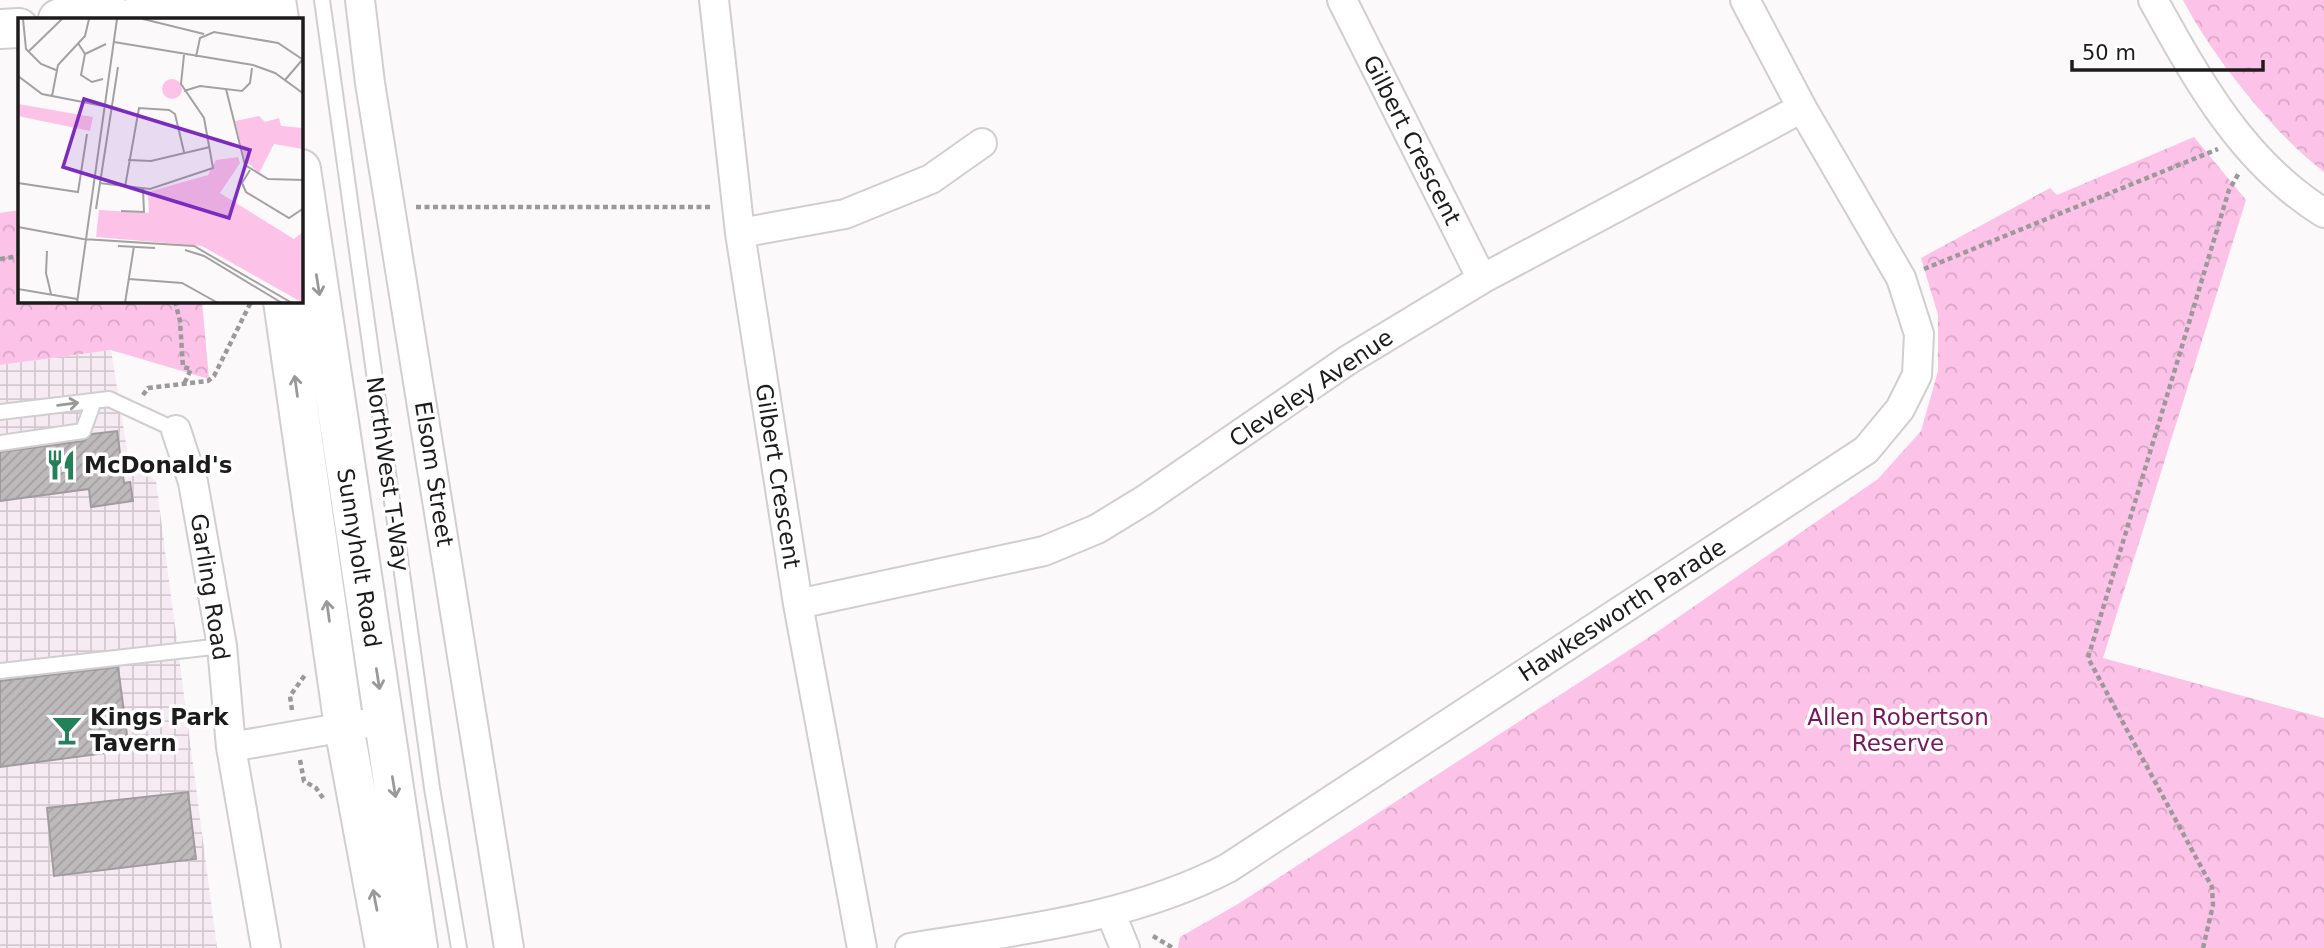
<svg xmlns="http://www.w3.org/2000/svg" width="2324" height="948" font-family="'DejaVu Sans',sans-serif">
<defs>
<pattern id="industrial-grid" width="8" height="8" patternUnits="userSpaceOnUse" patternTransform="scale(1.75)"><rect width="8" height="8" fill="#f6ebf2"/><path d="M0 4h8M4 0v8" fill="none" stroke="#d2c9cf"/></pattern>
<pattern id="park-crowns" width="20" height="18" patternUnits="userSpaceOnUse" patternTransform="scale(1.75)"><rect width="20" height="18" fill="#fdc2e7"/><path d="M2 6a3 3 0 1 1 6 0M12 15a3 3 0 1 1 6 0" fill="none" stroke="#d8a6c6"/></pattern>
<pattern id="building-hatch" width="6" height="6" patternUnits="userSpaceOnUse" patternTransform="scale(1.75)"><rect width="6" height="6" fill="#bebabc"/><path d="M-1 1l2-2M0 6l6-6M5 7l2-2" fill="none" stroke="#a39fa1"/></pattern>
</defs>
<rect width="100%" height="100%" fill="#fcf9fb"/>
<path fill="url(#industrial-grid)" d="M111,350L128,456L156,481L217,948H0V365Z"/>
<path fill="url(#park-crowns)" d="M2183,0H2324V172C2274,134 2212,56 2183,0Z
M2194,137L2246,200L2103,658L2324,718V948H1178L1180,937L1238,904L1657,632L1878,479L1921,431L1938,371V315L1921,258L2050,188L2057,195Z
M19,210V301H202L209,379L111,350L0,365V213Z"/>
<path fill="url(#building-hatch)" stroke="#a09c9e" stroke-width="2" d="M117,431L124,483L130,482L133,501L91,507L89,489L0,501V452L84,441L92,434Z
M118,667L129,750L0,767V681Z
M188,792L196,859L54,876L47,808Z"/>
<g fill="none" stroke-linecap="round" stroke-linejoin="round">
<g stroke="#d1ced0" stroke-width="18">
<path id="lane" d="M322,0L432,788L459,948
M0,412L109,399L176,430
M0,443L83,431L94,401
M0,671L222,646"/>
</g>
<g stroke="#d1ced0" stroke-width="32">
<path id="street" d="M360,0L370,83L509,948
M714,0L740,233L798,604L862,948
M1342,0L1482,279
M2153,0C2198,81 2243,163 2324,213
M740,233L845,214L931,179L982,143
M176,430L193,482L222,646L231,747L266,948
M798,604L1044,551L1097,529L1146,499L1348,360L1482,279L1802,108
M231,747L362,724
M1111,914L1125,948
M910,948C1018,930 1129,919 1228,868L1866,450L1900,409L1917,375L1919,334L1901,278L1802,108L1745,0"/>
</g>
<g stroke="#d1ced0" stroke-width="42">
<path id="secondary" d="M58,19L105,0
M129,19L271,8
M0,29L19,28"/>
</g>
<g stroke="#d1ced0" stroke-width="42">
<path id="primary" d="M238,0L241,19
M276,0L279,19
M301,169L418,948
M283,301L344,727L385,948"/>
</g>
<path stroke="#9c999b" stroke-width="4.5" stroke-dasharray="5 3.5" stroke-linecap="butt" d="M416,207H711
M0,259L19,256
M1924,269L2218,149
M175,301L180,321L183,367L191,369L184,384
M143,395L148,388L208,381L214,376L251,302
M292,710L290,696L305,675
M300,760L304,781L316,788L323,798
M1153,936L1173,948
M2203,948L2213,905L2212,887L2088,658L2229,190L2239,173"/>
<use href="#lane" stroke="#fff" stroke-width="14"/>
<use href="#street" stroke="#fff" stroke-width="28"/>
<use href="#secondary" stroke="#fff" stroke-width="38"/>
<use href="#primary" stroke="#fff" stroke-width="38"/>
</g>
<defs><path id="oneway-shaft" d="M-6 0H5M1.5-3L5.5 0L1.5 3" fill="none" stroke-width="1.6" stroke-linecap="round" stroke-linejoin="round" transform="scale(1.75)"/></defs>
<g stroke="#999">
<use href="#oneway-shaft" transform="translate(318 285) rotate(81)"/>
<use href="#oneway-shaft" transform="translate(296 386) rotate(-98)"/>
<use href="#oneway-shaft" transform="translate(68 404) rotate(-7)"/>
<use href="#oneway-shaft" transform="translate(328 611) rotate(-98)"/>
<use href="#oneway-shaft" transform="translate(378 679) rotate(81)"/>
<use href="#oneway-shaft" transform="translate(394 787) rotate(81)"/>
<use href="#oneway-shaft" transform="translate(375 900) rotate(-101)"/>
</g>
<defs>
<g id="restaurant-bare" transform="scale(2.415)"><path d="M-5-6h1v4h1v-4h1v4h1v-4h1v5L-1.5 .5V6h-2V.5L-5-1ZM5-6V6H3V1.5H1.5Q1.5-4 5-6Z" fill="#228159" stroke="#fff" stroke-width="2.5" paint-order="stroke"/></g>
<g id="bar-bare" transform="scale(2.415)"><path d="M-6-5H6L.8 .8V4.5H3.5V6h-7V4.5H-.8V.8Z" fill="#228159" stroke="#fff" stroke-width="2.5" paint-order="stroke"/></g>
</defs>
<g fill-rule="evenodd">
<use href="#restaurant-bare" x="61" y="465"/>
<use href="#bar-bare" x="67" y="730"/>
</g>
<g text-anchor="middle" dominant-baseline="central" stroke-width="7" stroke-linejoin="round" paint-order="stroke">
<g font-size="23" fill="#1d1c1d" stroke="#fff">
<text transform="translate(1412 140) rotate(63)">Gilbert Crescent</text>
<text transform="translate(1311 388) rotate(-34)">Cleveley Avenue</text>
<text transform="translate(388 474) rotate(82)">NorthWest T-Way</text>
<text transform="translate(434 474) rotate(81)">Elsom Street</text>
<text transform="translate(778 476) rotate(81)">Gilbert Crescent</text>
<text transform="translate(359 558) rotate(81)">Sunnyholt Road</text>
<text transform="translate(210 587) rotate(81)">Garling Road</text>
<text transform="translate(1622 610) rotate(-33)">Hawkesworth Parade</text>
</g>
<g font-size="23" font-weight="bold" fill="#1d1c1d" stroke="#fff" text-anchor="start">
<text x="84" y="465">McDonald's</text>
<text x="90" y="717">Kings Park<tspan x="90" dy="26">Tavern</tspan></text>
</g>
<g font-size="23" fill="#75175d" stroke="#fff">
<text x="1898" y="717">Allen Robertson<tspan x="1898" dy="26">Reserve</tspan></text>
</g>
</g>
<g transform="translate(18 18)">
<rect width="285" height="285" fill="#fcf9fb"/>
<path d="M144 71a10 10 0 1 1 20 0a10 10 0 1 1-20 0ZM0,86L75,99L72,113L0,98ZM241,98L247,104L261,100L263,108L285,110V131L256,126L241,155L227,142L217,103ZM220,139L222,145L202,175L276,221L285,214V285L184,228L78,219L81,192L131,195L130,174L190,157L198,142Z" fill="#fdc2e7"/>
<path fill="none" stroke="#a3a1a2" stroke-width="2" d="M5,1L8,31L23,46L38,52M125,1L186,16M96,24L235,47L257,55L286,76M60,25L67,36L63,57L74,64L85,61M10,34L44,1M67,36L88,26M178,39L182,20L196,14L260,25L284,41M0,58L24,76L85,88M267,62L285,41M208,71L227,147L250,161L286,162M166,73L182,68L224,73L232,65L234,50M34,78L40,47L67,18L71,1M110,142L133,143L192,129M232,152L224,165L228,174L271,200L286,190M0,165L60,174L69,116M81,165L132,171L195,150L186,100L163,66L166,37M107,169L121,90L151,92L157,96L166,134M78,191L100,49M103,193L126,194L125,171M0,209L65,221L176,228L274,285M100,228L137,230M167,232L186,238L264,285M29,233L28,255L33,276M111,261L164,265L200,285M0,271L59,281M59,285L99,1M107,285L116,228"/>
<path fill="#7b2cbf" fill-opacity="0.15" stroke="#7b2cbf" stroke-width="3.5" d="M66,81L232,132L211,200L45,149Z"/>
<rect width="285" height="285" fill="none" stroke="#1d1c1d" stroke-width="3.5"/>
</g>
<path d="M2072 60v10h191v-10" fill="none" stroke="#1d1c1d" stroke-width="3.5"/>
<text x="2082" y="60" font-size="21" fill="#1d1c1d" stroke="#ffffff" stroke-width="5" paint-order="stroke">50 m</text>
</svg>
